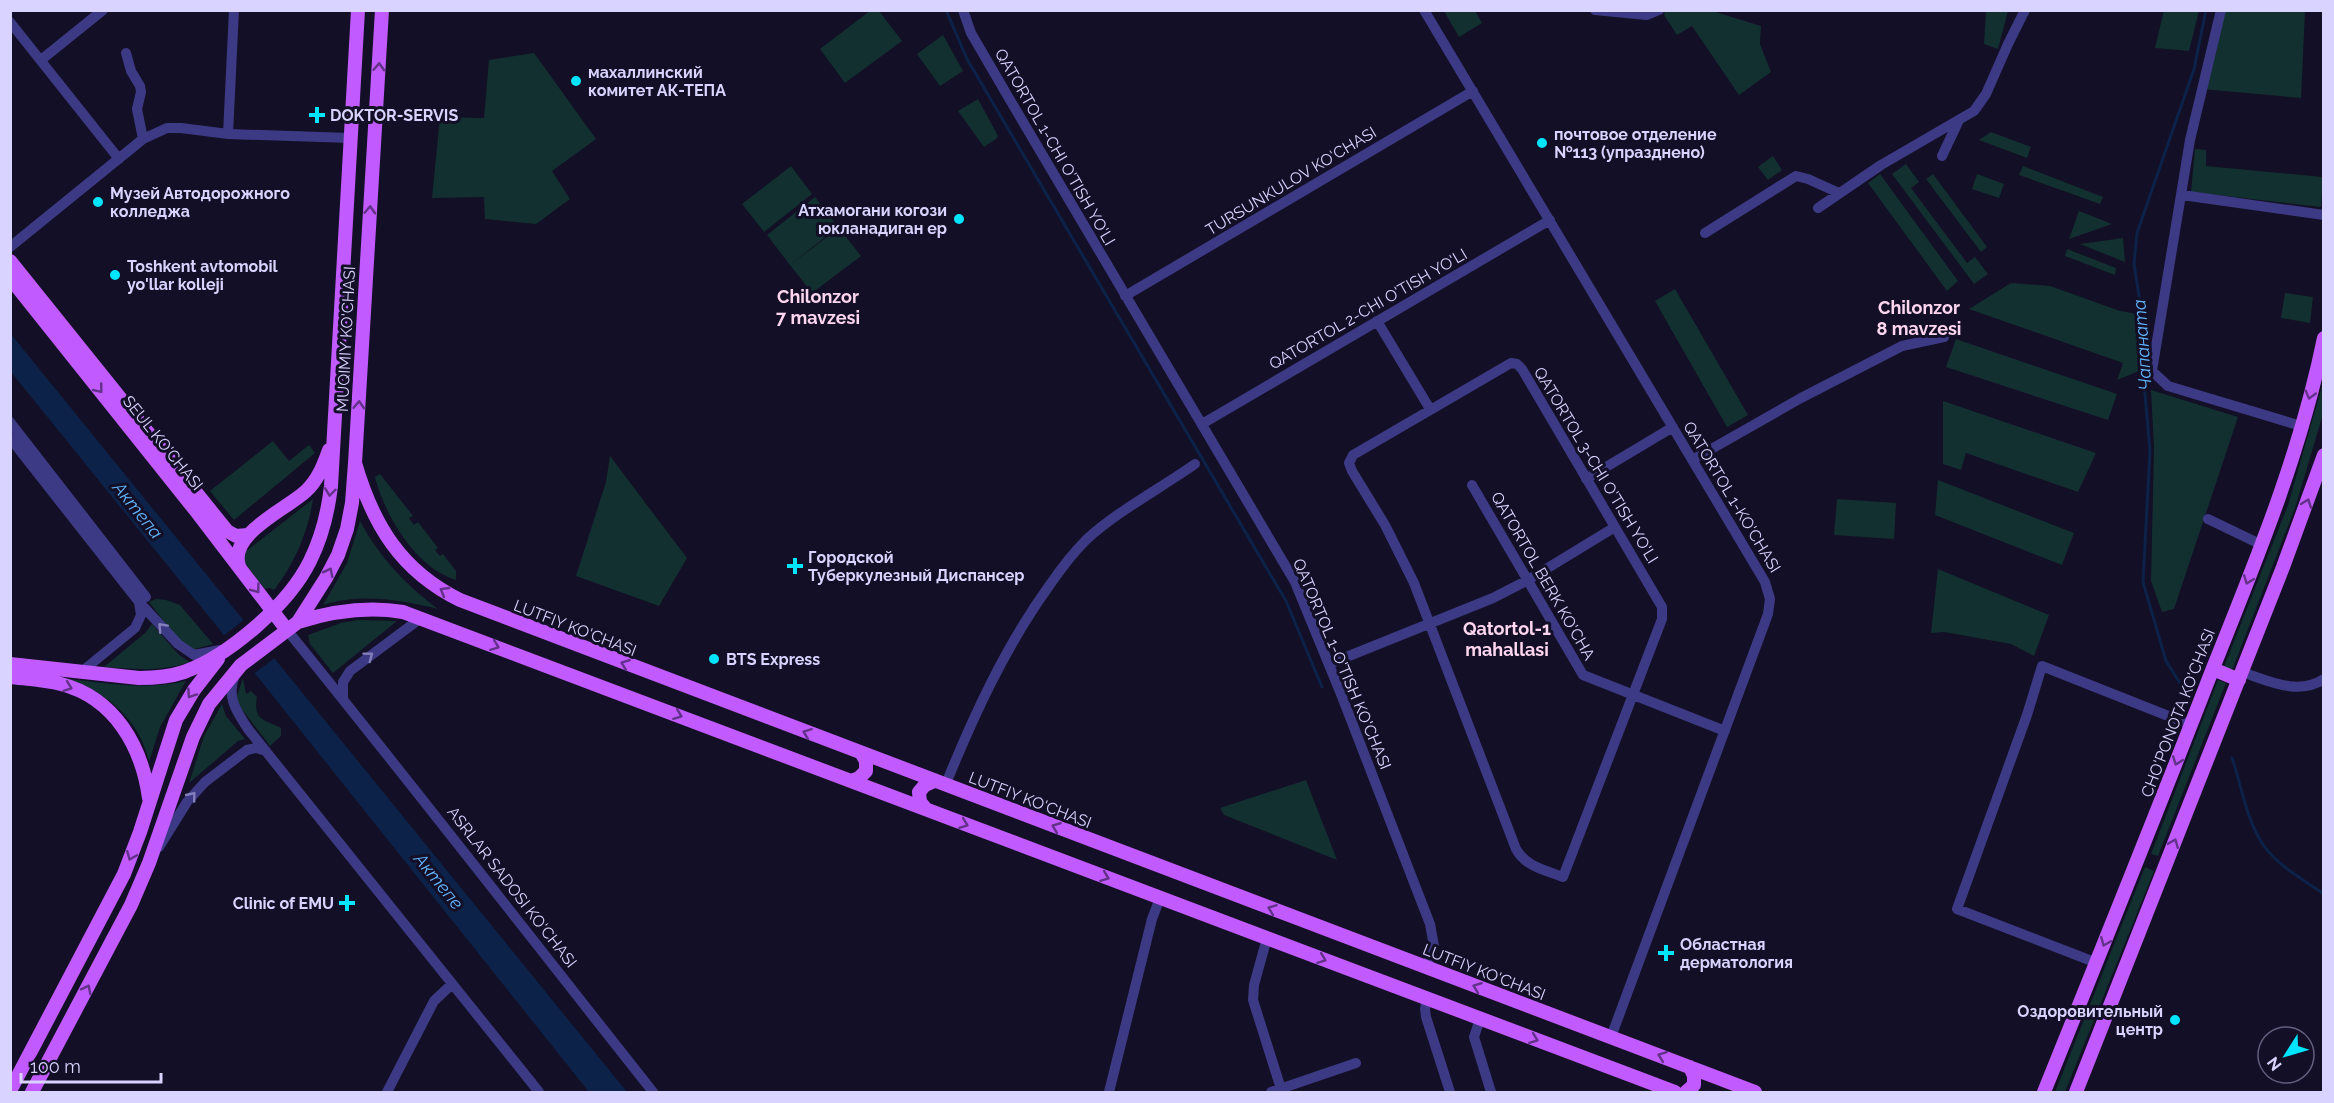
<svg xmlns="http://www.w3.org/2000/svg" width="2334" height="1103" font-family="Raleway,sans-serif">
<rect width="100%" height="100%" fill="#130f26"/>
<path fill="#12302f" d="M871,10L879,11L902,41L845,83L820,49Z
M2164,10L2199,11L2189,51L2155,48Z
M1444,11H1475L1482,23L1459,37Z
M1665,11H1712L1761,26L1760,44L1771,72L1739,95L1692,26L1677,35L1664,15Z
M1986,11H2008L1998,49L1984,44Z
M2221,11H2305L2301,98L2202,89Z
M943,35L963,71L940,86L917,54Z
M534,53L596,139L552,171L570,199L536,224L485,219L484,197L432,198L440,117L484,118L489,60Z
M978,99L998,136L996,139L984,147L958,111Z
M1991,132L2031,147L2027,158L1979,140Z
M2195,149L2206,150V166L2323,177L2321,207L2191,192Z
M1773,156L1782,170L1768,180L1758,167Z
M1906,164L1919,182L1911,188L1967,263L1975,257L1988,274L1974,284L1892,174Z
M791,166L812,194L764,232L742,204Z
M2023,166L2103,197L2100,204L2019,175Z
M1880,174L1958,281L1947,291L1868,183Z
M1933,174L1987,247L1981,252L1926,179Z
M1977,174L2004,184L1999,198L1972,189Z
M815,197L838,227L790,265L767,235Z
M2079,211L2112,224L2069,239Z
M839,228L861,256L812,293L790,265Z
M2123,238L2125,262L2080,244Z
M2067,249L2116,268L2115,275L2065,256Z
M2011,283L2050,286L2120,311L2150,316L2144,369L2117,380L2123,363L1969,309Z
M1675,289L1748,415L1727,427L1655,301Z
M2285,293L2313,297L2310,323L2281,318Z
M1956,339L2117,394L2108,420L1946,367Z
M2323,383V414L2295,508L2231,673L2223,669L2288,505Z
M2151,390L2238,417L2174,609L2162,612L2151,581L2154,448Z
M1943,401L2096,453L2078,492L1966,453L1961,470L1943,464Z
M273,441L289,461L309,445L315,453L234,520L210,491Z
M610,456L687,558L659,606L576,576L606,482Z
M380,474L413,516L409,518L414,525L418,522L438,548L435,550L440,556L443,554L456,571V580C416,568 385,516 375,477Z
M1938,480L2074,533L2062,565L1935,515Z
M313,499C308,532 295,563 274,590L270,588L265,589L244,562L245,552Z
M1837,499L1896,503L1894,539L1834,535Z
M360,521C380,558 405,584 438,609C399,600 363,593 323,605L347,563Z
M1938,569L2049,615L2034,656L2011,644L1944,632L1931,633Z
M156,599L166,600L180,605L213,644L191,650L181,644L149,602Z
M358,620L397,621L333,673L310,644L308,635L341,623Z
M152,624L179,655L190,662C161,672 134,669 104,667L145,633Z
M243,678L246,694L251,691L257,697C253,722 265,719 281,728V736L270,746L238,704L237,696Z
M70,679C110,684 147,690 186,681L160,727L149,762C140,720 108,694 70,679Z
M2218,680L2226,683L2158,856L2151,854Z
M222,704L226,716L245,739L238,741L189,783L204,736Z
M1306,780L1337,860L1224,815L1220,808Z
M2145,867L2154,871L2065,1092H2055Z"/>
<path fill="#0c2248" d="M10,333L627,1092H589L257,676L11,372Z"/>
<path fill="#130f26" d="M245,619L276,657L252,675L222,637Z"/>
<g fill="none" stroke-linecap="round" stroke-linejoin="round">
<path stroke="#0c2248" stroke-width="3" d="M946,10L967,59L1286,601L1322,687
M2180,683L2166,661L2143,582L2150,451L2140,337V302L2134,264L2137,233L2194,69L2206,10
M2232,758C2242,787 2246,820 2264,846C2278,866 2304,880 2324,894"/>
<path stroke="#3d3a85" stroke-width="10" d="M963,10L971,33L1010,100L1295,582L1341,694L1430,924L1434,946L1426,967
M1424,10L1765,582L1770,599L1768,614L1611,1037
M1595,10L1647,15L1659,10
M2221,10L2190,140L2152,371L2168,386L2301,426
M10,22L119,159
M126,53L131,71L140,86L141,92L137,109L143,139
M41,60L103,10
M228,134L234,10
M1942,156L1959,120
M2182,195L2324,215
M1818,208L1881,165L1974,111L1986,94L2008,44L2025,10
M1705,233L1796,176L1808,179L1839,193
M10,247L143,139L167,128H181L228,134L351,138
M1125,296L1473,91
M1377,321L1430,409
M1511,363L1517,364L1522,369L1662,607V619L1563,877C1545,870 1526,867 1516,849L1414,583L1385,525L1352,471L1349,463L1353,455Z
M10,422L146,597
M1202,424L1550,220
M10,438L139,602L178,644L194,655L220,650
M1692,460L1801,398L1902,346L1944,337
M1586,479L1673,427
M1472,485L1583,675L1725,731
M2208,519L2262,545
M287,630C411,783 531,938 653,1092
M1329,664L1493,598L1528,580L1615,527
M2242,672C2269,681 2298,696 2324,679
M80,673L135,628L141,615L139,602
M235,675C226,696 236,711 248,729L539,1092
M343,699V682L350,671L421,618
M945,786C973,717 1005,647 1049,586C1060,570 1072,554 1086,540C1116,512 1161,488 1195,464
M159,847L187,802L205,782L247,750L256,748L266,751
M1267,938L1254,985L1253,1000L1282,1092
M2097,963L1957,909L2027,715L2042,666L2191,725
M1427,998L1425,1009L1426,1017L1450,1092
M1480,1019L1474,1037L1491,1092
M387,1092L434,1001L452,984
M1109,1092L1152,919L1160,898
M1271,1092L1356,1063"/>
<path stroke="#c25bff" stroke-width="14" d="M10,261L227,531L236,536L248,535
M10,278L196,511L287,630
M355,463C373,525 401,571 460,600L1755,1092
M239,566C228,534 287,509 306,491C318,480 324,464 329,450
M298,622C333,611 367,606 403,612L1675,1092
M10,664L139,678C154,678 169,677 184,672C229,656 289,604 310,561C322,537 328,512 331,486L358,10
M2213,669L2239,680
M10,677C27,679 45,680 61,684C115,698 142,747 149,798
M851,781L859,778L866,771V761L862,754
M926,809L920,802L919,792L925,785L934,781
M10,1091L124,874L140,832L176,720L194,690L218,659
M32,1092L131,905L149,863L193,737L209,704L241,665L298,622L326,578L338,555L347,529L352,503L355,463L382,10
M1686,1092L1694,1085V1076L1690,1067
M2044,1092C2101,951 2158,810 2213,668C2256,561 2301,452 2324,338
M2076,1092L2283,567L2324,455"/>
</g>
<defs><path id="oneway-chevron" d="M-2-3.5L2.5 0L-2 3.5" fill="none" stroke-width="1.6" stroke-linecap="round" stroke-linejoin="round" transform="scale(1.5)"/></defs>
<g stroke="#623188">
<use href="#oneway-chevron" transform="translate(379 67) rotate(-87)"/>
<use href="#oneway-chevron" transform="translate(370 210) rotate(-87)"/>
<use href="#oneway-chevron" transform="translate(99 389) rotate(51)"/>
<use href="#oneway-chevron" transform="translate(2310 395) rotate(106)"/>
<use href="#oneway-chevron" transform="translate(359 405) rotate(-87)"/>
<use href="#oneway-chevron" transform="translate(330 492) rotate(97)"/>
<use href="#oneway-chevron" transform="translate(2307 503) rotate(-70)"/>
<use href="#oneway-chevron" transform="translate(329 572) rotate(-63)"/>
<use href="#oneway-chevron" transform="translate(2248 580) rotate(111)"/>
<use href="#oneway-chevron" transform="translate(256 589) rotate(53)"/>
<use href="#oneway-chevron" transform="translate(444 591) rotate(-150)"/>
<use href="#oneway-chevron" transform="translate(495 646) rotate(21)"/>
<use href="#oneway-chevron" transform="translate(625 664) rotate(-159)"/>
<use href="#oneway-chevron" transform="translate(68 687) rotate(20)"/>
<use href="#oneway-chevron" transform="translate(191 694) rotate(124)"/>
<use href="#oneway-chevron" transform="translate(678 715) rotate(21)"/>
<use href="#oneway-chevron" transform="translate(807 733) rotate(-159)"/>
<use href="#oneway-chevron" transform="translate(2177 761) rotate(111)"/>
<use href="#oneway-chevron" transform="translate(964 824) rotate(21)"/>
<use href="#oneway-chevron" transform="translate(1056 827) rotate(-159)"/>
<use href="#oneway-chevron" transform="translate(2174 843) rotate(-68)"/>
<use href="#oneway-chevron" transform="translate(131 856) rotate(112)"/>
<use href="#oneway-chevron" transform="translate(1105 877) rotate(21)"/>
<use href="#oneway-chevron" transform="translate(1272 909) rotate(-159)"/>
<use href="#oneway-chevron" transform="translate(2105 942) rotate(112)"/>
<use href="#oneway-chevron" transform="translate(1322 959) rotate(21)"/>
<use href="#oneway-chevron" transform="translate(1477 987) rotate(-159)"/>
<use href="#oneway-chevron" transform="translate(87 989) rotate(-63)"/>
<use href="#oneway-chevron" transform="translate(1534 1039) rotate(21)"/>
<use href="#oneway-chevron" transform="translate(1662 1056) rotate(-159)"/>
</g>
<g stroke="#837fbc">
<use href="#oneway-chevron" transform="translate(162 627) rotate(-133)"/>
<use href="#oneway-chevron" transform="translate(369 656) rotate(-37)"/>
<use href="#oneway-chevron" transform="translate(192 796) rotate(-51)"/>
</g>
<g fill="#00e5ff" stroke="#130f26" stroke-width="2">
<circle cx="576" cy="81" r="6"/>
<path d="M314 106h6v6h6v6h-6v6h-6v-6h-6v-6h6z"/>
<circle cx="1542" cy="143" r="6"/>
<circle cx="98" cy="202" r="6"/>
<circle cx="959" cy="219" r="6"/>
<circle cx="115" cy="275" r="6"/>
<path d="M792 557h6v6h6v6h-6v6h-6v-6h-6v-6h6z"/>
<circle cx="714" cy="659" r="6"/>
<path d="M344 894h6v6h6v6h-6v6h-6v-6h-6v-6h6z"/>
<path d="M1663 944h6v6h6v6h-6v6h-6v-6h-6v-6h6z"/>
<circle cx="2175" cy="1020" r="6"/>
</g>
<g text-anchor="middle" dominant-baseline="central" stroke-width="6" stroke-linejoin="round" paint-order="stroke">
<g font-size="16" font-weight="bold" fill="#d9d4ff" stroke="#130f26" text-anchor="start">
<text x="588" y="72">махаллинский<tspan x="588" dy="18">комитет АК-ТЕПА</tspan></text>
<text x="330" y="115">DOKTOR-SERVIS</text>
<text x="1554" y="134">почтовое отделение<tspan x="1554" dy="18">№113 (упразднено)</tspan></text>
<text x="110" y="193">Музей Автодорожного<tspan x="110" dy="18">колледжа</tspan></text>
<text x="947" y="210" text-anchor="end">Атхамогани когози<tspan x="947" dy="18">юкланадиган ер</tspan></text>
<text x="127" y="266">Toshkent avtomobil<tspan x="127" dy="18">yo'llar kolleji</tspan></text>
<text x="808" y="557">Городской<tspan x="808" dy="18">Туберкулезный Диспансер</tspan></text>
<text x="726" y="659">BTS Express</text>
<text x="334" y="903" text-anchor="end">Clinic of EMU</text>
<text x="1680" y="944">Областная<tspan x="1680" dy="18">дерматология</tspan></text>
<text x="2163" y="1011" text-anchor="end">Оздоровительный<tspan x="2163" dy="18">центр</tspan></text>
</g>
<g font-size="16" fill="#d9d4ff" stroke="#130f26">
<text transform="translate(1055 147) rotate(60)">QATORTOL 1-CHI O'TISH YO'LI</text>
<text transform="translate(1291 181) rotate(-31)">TURSUNKULOV KO'CHASI</text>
<text transform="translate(1368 309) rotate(-30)">QATORTOL 2-CHI O'TISH YO'LI</text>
<text transform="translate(346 339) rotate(-87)">MUQIMIY KO'CHASI</text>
<text transform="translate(163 443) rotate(51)">SEUL KO'CHASI</text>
<text transform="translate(1596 465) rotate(59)">QATORTOL 3-CHI O'TISH YO'LI</text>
<text transform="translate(1732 497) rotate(59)">QATORTOL 1-KO'CHASI</text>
<text transform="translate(1543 576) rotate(60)">QATORTOL BERK KO'CHA</text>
<text transform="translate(575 628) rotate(21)">LUTFIY KO'CHASI</text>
<text transform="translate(1342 664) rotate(67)">QATORTOL 1-O'TISH KO'CHASI</text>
<text transform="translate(2178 713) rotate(-69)">CHO'PONOTA KO'CHASI</text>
<text transform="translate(1030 800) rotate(21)">LUTFIY KO'CHASI</text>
<text transform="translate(512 887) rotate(52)">ASRLAR SADOSI KO‘CHASI</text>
<text transform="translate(1484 972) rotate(21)">LUTFIY KO'CHASI</text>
</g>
<g font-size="18" font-weight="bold" fill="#ffd6f0" stroke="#130f26">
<text x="818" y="296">Chilonzor<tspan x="818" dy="21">7 mavzesi</tspan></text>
<text x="1919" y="307">Chilonzor<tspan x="1919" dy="21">8 mavzesi</tspan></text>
<text x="1507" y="628">Qatortol-1<tspan x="1507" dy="21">mahallasi</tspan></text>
</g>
<g font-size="18" font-style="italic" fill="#62b6ff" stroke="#130f26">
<text transform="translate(2142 345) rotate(-94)">Чапаната</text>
<text transform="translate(138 510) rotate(51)">Актепа</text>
<text transform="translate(439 881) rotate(51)">Актепе</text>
</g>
</g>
<rect width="2334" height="1103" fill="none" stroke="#d9d4ff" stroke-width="24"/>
<g transform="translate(2286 1055) rotate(233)"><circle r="28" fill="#130f26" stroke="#625e7d" stroke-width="1.5"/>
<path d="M0-4.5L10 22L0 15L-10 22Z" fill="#00e5ff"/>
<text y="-9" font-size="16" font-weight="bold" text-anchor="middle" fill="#d9d4ff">N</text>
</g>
<path d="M21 1073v9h140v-9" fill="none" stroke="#d9d4ff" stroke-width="3"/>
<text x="30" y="1073" font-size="18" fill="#d9d4ff" stroke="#130f26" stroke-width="4.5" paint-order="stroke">100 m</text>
</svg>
